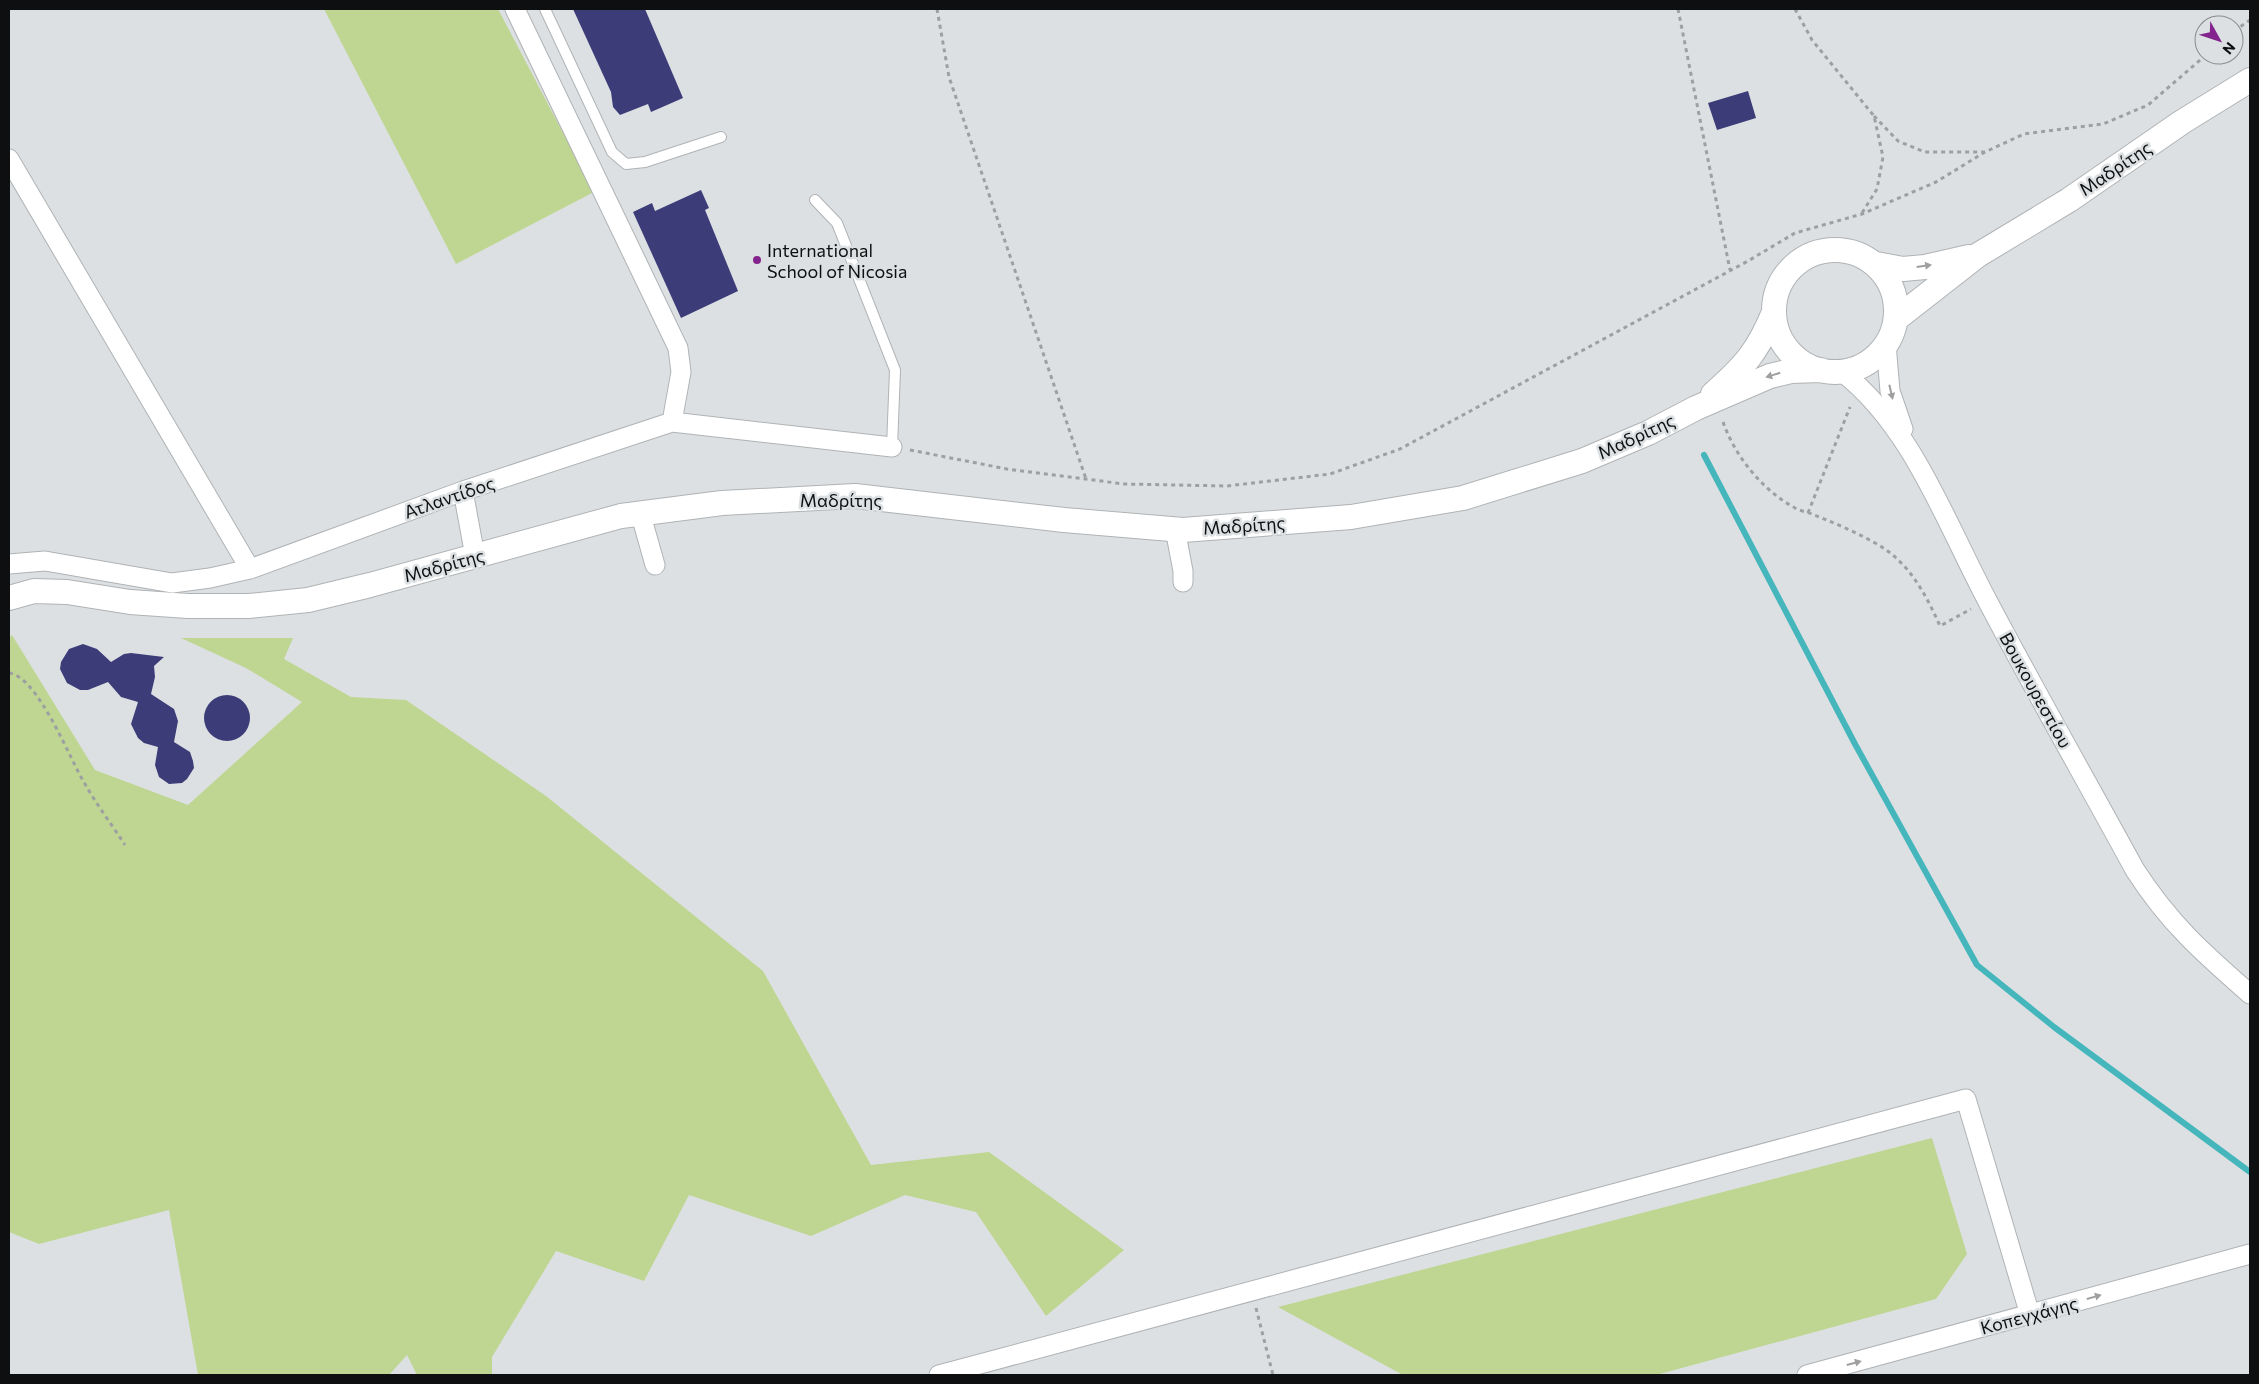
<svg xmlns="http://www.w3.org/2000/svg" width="2259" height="1384" font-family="Commissioner,sans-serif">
<rect width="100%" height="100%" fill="#dde0e2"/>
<path fill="#bed691" d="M324,9H498L594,192L456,264Z
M12,635L95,770L188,805L302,702L246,668L181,638H293L284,659L351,697L406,700L546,796L763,971L871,1165L989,1152L1124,1250L1046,1316L976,1212L905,1195L811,1236L689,1195L644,1281L556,1251L492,1357V1375H417L407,1355L389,1375H198L169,1210L39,1244L9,1232V638Z
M1932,1138L1967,1254L1936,1299L1656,1375H1403L1278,1307Z"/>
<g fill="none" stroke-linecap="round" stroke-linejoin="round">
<path stroke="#45b6bc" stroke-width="6" d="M1704,455L1855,744L1977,965L2054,1027L2250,1172"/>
</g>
<path fill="#3c3c79" d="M573,9H645L683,98L651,112L648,104L620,115L613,107L611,92Z
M1748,91L1756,118L1717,130L1708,103Z
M701,190L709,208L705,210L738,291L681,318L633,212L652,203L655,211Z
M83,644L97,649L111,662L124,654L131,653L164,657L154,666L155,677L151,694L174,709L178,721L174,742L190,752L193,761L194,768L187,779L182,783L169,784L159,777L155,765L158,747L144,743L138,738L131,724L138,702L121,697L108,682L88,690H80L67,683L60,669L61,662L69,649Z
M204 718a23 23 0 1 1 46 0a23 23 0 1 1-46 0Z"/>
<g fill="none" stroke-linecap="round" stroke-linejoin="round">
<g stroke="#b0b3b5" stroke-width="12">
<path id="service" d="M545,9L612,152L626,164L645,162L721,137
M815,200L837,223L895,370L892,447"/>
</g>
<g stroke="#b0b3b5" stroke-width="21">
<path id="minor" d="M515,9L678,348L681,372L672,422
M9,159L250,569
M1886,344L1890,391L1903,429
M1842,372C1912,426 1946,523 1987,600C2035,691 2086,780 2135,870C2169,923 2203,953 2250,994
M463,491L475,556
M640,512L655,565
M1175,529L1183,571V582
M9,564L45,561L172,583L210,578L250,569L463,491L672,422L892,447
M939,1375L1966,1099L2030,1315
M1807,1375L2250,1254"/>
</g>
<g stroke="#b0b3b5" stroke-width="26">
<path id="tertiary" d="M1774 311a61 61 0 1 1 122 0a61 61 0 1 1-122 0Z
M1876,264L1903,269L1925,267L1969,257
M1896,319L1978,255L2069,200L2182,122L2250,80
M1713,394C1745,366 1758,351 1774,312
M9,598L34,591L67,592L130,602L188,606H249L308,600L370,585L621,516L722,503L855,496L1064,520L1183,530L1351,517L1463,498L1582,461L1648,433L1696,408L1770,376L1791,371L1821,370"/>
</g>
<path stroke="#9da0a1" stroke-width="3" stroke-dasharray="4 4" stroke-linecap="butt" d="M937,9L949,77L1086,479
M1678,9L1730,270
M1795,9L1812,40L1874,116L1883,157L1877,189L1862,213
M2234,31L2250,20
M1874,116L1898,141L1925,152H1985
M1723,422C1735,456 1762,490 1795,508C1800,511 1807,512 1812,514C1837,524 1863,535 1885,549C1912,568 1927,597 1940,626L1971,609
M910,450L1007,469L1124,484L1227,486L1330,474L1400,449L1748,261L1795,233L1862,214L1936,182L1985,152L2024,134L2103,124L2148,105L2206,55
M1808,513L1850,407
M9,673C38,676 70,760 85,784C97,805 112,825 125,845
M1256,1308L1273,1375"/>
<use href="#service" stroke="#fff" stroke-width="10"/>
<use href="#minor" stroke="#fff" stroke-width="19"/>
<use href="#tertiary" stroke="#fff" stroke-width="24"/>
</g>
<defs><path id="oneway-solid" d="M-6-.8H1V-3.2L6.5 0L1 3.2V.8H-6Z" transform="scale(1.25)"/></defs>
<g fill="#9f9f9f">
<use href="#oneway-solid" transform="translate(1924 266) rotate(-8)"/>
<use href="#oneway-solid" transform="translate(1773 375) rotate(163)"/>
<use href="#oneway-solid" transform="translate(1891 392) rotate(77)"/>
<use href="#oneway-solid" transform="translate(2094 1297) rotate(-16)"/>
<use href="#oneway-solid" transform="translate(1854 1363) rotate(-15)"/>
</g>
<circle fill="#82238e" stroke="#dde0e2" stroke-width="2" cx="757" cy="260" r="5"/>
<g text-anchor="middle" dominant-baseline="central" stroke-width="5" stroke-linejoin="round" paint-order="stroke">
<g font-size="18" fill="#0e0f10" stroke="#dde0e2">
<text transform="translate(2115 168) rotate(-34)">Μαδρίτης</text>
<text transform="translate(1636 436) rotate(-25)">Μαδρίτης</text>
<text transform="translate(449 497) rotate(-19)">Ατλαντίδος</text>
<text x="841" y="500">Μαδρίτης</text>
<text transform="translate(1244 525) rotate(-4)">Μαδρίτης</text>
<text transform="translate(444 565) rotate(-15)">Μαδρίτης</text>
<text transform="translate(2036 690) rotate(61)">Βουκουρεστίου</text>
<text transform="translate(2029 1315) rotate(-15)">Κοπεγχάγης</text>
</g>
<g font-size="18" fill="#0e0f10" stroke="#dde0e2" text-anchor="start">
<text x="767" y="250">International<tspan x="767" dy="21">School of Nicosia</tspan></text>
</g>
</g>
<rect width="2259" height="1384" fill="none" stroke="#0e0f10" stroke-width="20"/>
<g transform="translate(2219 40) rotate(130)"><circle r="24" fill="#dde0e2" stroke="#8a8c8e"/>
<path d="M0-4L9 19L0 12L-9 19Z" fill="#82238e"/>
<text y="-8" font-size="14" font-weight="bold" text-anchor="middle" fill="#0e0f10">N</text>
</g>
</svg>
